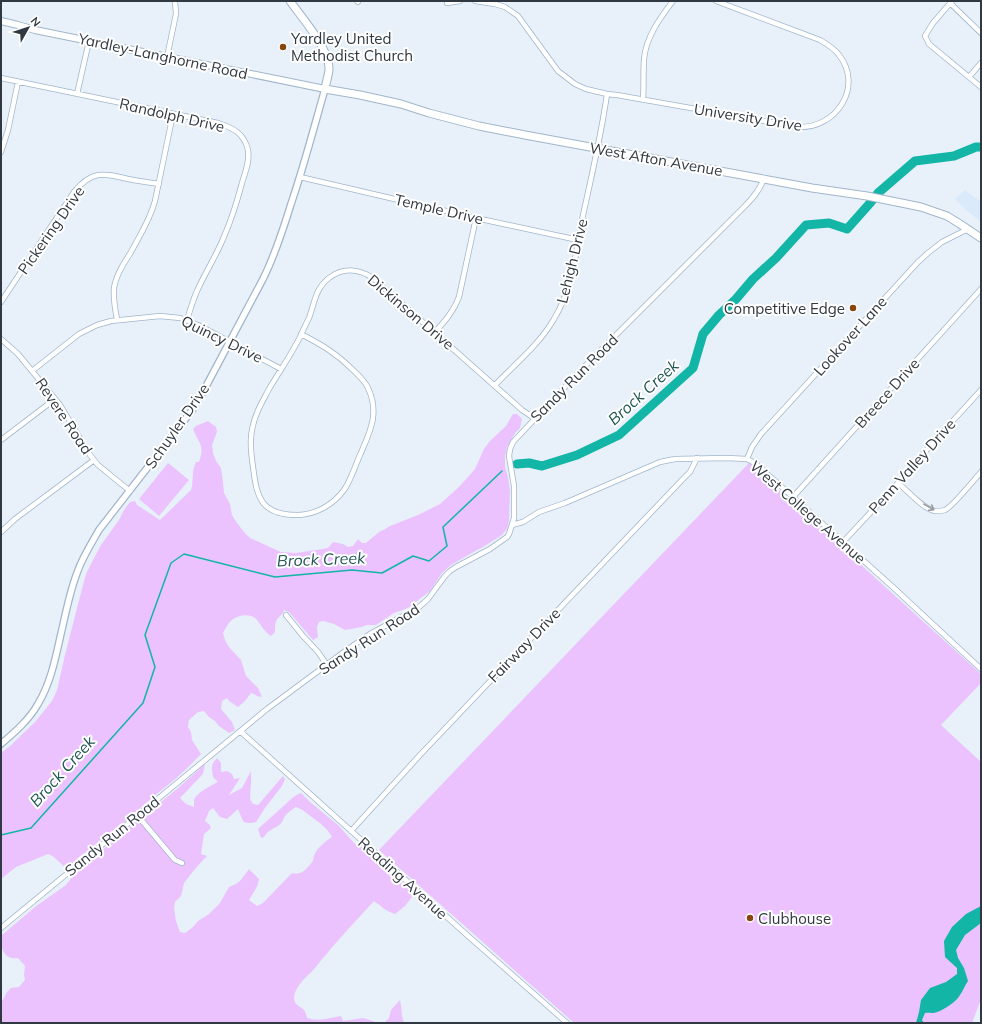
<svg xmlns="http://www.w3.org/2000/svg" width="982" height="1024" font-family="Mulish,sans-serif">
<rect width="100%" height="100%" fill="#e8f1fa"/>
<path fill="#daeafb" d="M965,190L981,202V222L967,211L955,199Z"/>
<path fill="#ebc2fd" d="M513,414H517L522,419L520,428L515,433L507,447L505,456V467L508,477L510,491L509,521L507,529L502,535L483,547L477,550L451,565L442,573L430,591L408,608L394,613L376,625H367L362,627L345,630L334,624L323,621L319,622L317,627L318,637L313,640L289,612L284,610C283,614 281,615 278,618C275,622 275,627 275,632L271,636C264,632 261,624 256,619C250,613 238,615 232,620C228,623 225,629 223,633L225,640L229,647L241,660L246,676L258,688L262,697L257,696L254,694L251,693L245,701L238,707L229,701L227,698L222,701L221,709L232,722L235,730L229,733L219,726L215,721L209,717L204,711L198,712L189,720L188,727L191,732L192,740L201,754C188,768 174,781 159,792L108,836L100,840L89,850L80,856L68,869C59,864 58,858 48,854L16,867L1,879V753L10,746L35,722L52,701L57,690L65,655L78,604L83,585L86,574L94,558L101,545L119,520L124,510L130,502L135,501L137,505L160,520L191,490C194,481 191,471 196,462H199C205,445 199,444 193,429L196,426L208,421L216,427L217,432L212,445L213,453L216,461L221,468L223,482L224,493L230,504L232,515L237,523L244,532L250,538L281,552L296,553L322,549L328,548L333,542L343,544L348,547L353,546L358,539L362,543H366L379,532L385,529L390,526L418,515L440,504L459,487L475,469L484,449L490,441L506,426Z
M168,463L189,480L159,516L139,499Z
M749,463L981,674V683L941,725L981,762V999L972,1023H574L379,850Z
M217,758L221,763V772L227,771L232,774L234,779L240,778L229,795L242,788L251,771V782L250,799L253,804L258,805L283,776L285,779L282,786L265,808L256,822C251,823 247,824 243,821L238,809L227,819L220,817L213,808L209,811L205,821L209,824L211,828L204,834L201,854L207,856L195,869L184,883L181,896L175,902L174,908L176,921L180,932L185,933L193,927L198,921L209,914L220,903L229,887L236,884L240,881L249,869L259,879C258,887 253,893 249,900L257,906L263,903L292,873C302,876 307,868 313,861C313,851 324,842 332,837C327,828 321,824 313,818C306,813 304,810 296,807C292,810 288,812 285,816C284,818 283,820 282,822C277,829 269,828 264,837L261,838L258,829C265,822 273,816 280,809C288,803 291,797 301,793L310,802L338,825L355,844L361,847L379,865L407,887L411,893L412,897L405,906L395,914C387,912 381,906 374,901C354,923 333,945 315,968C310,974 304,978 300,984C297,987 294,994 294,998C294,1005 300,1006 304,1010C306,1012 306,1015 307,1018C319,1022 329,1018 341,1016L343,1021L363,1018L379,1023H1V1003L7,992L11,988L19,987L25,980L24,975L25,966L18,958C3,960 1,948 1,936L35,907L66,885L75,873L89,862L94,857L115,839L177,789L205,764L203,774L180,798L186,804L194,807C194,807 194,801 194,800C196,793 212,785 218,782L213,777C212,768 210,765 217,758Z
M400,1000C402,1008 401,1015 404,1023H384L389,1018L391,1010Z"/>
<path fill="#12b5a6" d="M981,906V923L965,935L956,950L958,958L964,968L968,981C965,985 963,991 960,995C957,1001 944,1010 937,1012C932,1014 929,1012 925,1013L922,1020L924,1023H916L919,1012L921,1000L930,988L946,982L957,974V968L945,957L944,941L952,927L966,914Z"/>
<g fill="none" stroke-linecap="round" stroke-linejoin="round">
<path stroke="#12b5a6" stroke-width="1.5" d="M1,835L31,828L143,703L155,667L145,635L171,563L184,554L275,577L352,570L382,573L413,556L429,561L447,546L443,527L502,471"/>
<path stroke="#12b5a6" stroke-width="9" d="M517,464L529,463L542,466L577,455L619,435L693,368L703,334L719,315L736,299L753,279L776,258L806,225L829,223L847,229L871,202L878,193L915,161L954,156L976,147H981"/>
<g stroke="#a0b5cb" stroke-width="6">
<path id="minor" d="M357,1L358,2
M475,1L495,4L505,7L518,16L558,71L575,84L586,89L607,94
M952,1L933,23L925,36L929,44L981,87
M447,3L460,1
M950,3L981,33
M167,57L176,14L175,1
M969,77L981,63
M1,78L218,123C233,128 244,133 248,150C250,161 245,173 242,183C237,202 231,221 223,239C216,256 205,273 197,291C193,300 190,310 187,320
M77,94L89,41
M643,100C644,86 643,73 644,59C646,37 660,18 673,1
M1,152L8,130L18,82
M300,177L476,218L578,240
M1,302L74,192C92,170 103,173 128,179C138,181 148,182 159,184
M117,319C115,309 113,299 114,288C116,275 124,263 131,252C140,235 150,220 155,201L173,114
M435,332C445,321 454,311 459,297L476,218
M301,334C322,345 336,353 353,370C359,376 365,381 368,388C380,413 370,432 360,455C355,466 351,480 344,490C333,505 315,515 297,515C261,515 257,498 253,467C250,447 249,432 257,413C260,405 265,397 269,389C279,372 291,355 300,337C303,330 306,324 309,318C315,302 315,289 329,278C343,267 359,269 373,278L522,410L534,418
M1,339L18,354L60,405L90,455L98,465L130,491
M32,371L79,334L97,325L111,321L160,316L180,318L198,325L281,369
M495,385C515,364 539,345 554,319C572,290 576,253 582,220C591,178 601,137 607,94L617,95L798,127C836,129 864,87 839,55C834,48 827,44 820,40L716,1
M1,440L55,399
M747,459L752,447L761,434L918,262L928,253L942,242L968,229
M898,483C908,491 923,509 935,511C938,511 942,511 945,510C953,506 974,480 981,472
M793,497L981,289
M512,525L523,522L539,512L565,503L660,462L675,459L727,458L747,459L755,463L895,589L981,669
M1,532L15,519L94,460
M843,542L898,483L929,447L981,390
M286,615L303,636L318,652L327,665
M240,731L467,935L567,1023
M138,816L175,860L182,863
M351,831L420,755L476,696L682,480L690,472L697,458
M1,928L267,709L348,649L370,634L418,608L428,599L445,576L450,571L456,567L490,549L507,537L509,534L514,518V486L509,456L510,449L513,442L580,371L744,207C753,198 760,190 764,178"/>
</g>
<g stroke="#a0b5cb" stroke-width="8">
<path id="tertiary" d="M1,744C15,732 29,720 38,704C50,684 55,661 60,638C65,617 69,594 77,573C82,558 91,544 99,530L193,409L203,392L263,279C275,255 283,230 291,204C304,166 314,127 325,89"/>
</g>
<g stroke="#a0b5cb" stroke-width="8">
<path id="secondary" d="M1,21L18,25L35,30L325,89"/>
</g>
<g stroke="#a0b5cb" stroke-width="9">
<path id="primary" d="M290,1C302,18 330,49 329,70C328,77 326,83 325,89L360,95L401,104L429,113L479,126L525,135L812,188L867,196L921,207L947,216L960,224L981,238"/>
</g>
<use href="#minor" stroke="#fff" stroke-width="4.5"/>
<use href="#tertiary" stroke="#fff" stroke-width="5.5"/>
<use href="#secondary" stroke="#fff" stroke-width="6"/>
<use href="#primary" stroke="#fff" stroke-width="7"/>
</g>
<defs><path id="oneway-shaft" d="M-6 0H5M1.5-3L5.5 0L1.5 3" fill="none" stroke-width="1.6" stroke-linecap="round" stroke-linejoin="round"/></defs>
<use stroke="#989ca0" href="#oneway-shaft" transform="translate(929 507) rotate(29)"/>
<g fill="#874610" stroke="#fff" stroke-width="1.5">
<circle cx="283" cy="47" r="4"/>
<circle cx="853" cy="308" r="4"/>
<circle cx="750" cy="918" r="4"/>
</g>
<g text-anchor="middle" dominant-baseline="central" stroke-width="4" stroke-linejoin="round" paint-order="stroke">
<g font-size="15" fill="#303841" stroke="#fff" text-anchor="start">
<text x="291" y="38">Yardley United<tspan x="291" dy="17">Methodist Church</tspan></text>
<text x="845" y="308" text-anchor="end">Competitive Edge</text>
<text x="758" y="918">Clubhouse</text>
</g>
<g font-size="15" fill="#303841" stroke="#fff">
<text transform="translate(163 56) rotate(12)">Yardley-Langhorne Road</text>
<text transform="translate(172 115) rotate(13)">Randolph Drive</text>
<text transform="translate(748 117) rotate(9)">University Drive</text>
<text transform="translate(656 159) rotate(10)">West Afton Avenue</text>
<text transform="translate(439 209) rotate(13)">Temple Drive</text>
<text transform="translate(51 230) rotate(-55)">Pickering Drive</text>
<text transform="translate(572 261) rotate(-76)">Lehigh Drive</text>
<text transform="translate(411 312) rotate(40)">Dickinson Drive</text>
<text transform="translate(850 336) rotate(-48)">Lookover Lane</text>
<text transform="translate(222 339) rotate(26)">Quincy Drive</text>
<text transform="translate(574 378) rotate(-45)">Sandy Run Road</text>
<text transform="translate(887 393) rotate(-48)">Breece Drive</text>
<text transform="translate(64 416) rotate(56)">Revere Road</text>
<text transform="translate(177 426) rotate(-55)">Schuyler Drive</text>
<text transform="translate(912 466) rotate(-48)">Penn Valley Drive</text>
<text transform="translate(808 512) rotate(41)">West College Avenue</text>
<text transform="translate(369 639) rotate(-33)">Sandy Run Road</text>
<text transform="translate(524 645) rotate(-46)">Fairway Drive</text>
<text transform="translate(112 836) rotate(-39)">Sandy Run Road</text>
<text transform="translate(403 878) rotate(42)">Reading Avenue</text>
</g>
<g font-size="16" font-style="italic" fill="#1c564f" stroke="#fff">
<text transform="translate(643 392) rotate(-42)">Brock Creek</text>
<text transform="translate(321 559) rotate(-2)">Brock Creek</text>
<text transform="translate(62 771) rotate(-48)">Brock Creek</text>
</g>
</g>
<rect width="982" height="1024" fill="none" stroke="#303841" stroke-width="4"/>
<g transform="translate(28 28) rotate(51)" stroke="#ffffff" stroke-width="3" paint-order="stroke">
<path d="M0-3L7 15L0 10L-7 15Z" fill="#303841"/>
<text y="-6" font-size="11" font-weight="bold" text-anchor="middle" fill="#303841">N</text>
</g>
</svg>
